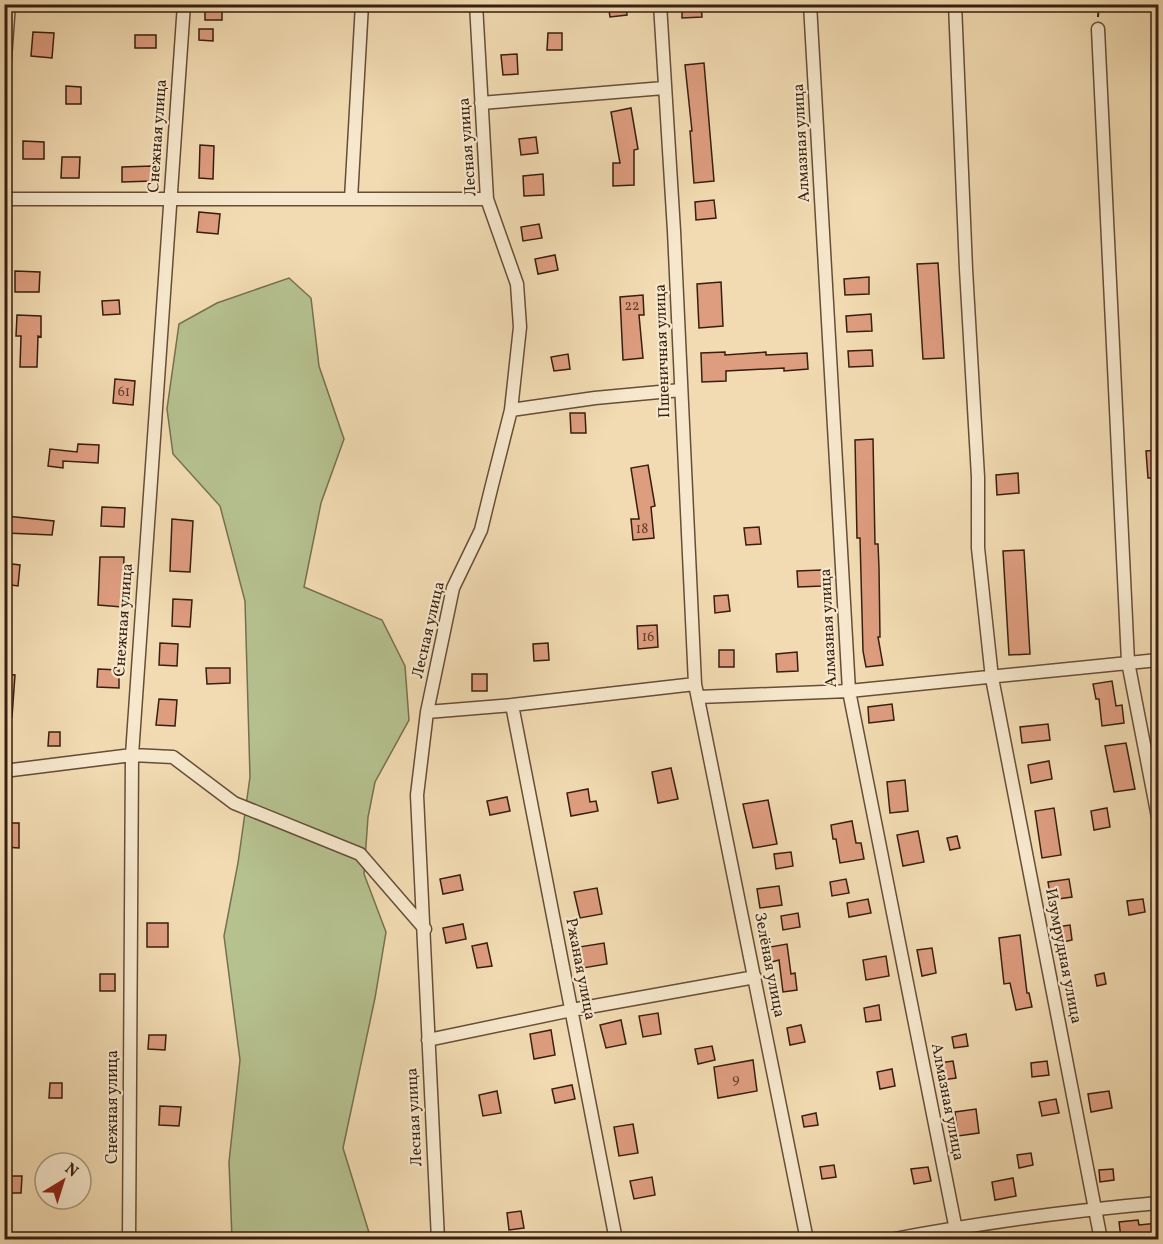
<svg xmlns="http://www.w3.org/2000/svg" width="1163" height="1244" font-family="Vollkorn,serif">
<rect width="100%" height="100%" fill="#f2dbb2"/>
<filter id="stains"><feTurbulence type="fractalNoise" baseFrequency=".00333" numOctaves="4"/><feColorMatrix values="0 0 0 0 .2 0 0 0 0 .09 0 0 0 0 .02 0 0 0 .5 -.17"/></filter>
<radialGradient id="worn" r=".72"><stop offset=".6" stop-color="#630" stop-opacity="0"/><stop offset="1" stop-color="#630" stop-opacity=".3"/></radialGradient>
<path fill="#b6c190" stroke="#767050" stroke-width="1.5" d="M289,278L311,298L319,366L344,439L321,503L304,587L382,620L405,666L409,720L375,782L368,817L364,874L386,932L375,998L343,1148L371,1239H232L229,1162L240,1060L224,936L238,863L250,777L245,601L220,506L173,454L167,409L179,324L217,303Z"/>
<path fill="#de9d7f" stroke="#361f10" stroke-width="1.5" d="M608,4H626L627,15L610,17Z
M682,4H701L702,17L682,18Z
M205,6H222V20H205Z
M199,29H213V41L199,40Z
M33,32L54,33L52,58L31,56Z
M548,33H562V50H547Z
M135,35H156V48H135Z
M517,54L518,74L503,75L501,55Z
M704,63L714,181L694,183L690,131H692L685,65Z
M66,86L81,87V104H66Z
M631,108L638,149L634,150V185L613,186V163H620L611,112Z
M536,137L538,153L521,155L519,139Z
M23,141L44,142V159H23Z
M200,145L214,146L213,179L199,178Z
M62,157H80L79,178H61Z
M153,166V181L122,182V167Z
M543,174L544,195L524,196L523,176Z
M714,200L716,218L696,220L695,202Z
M199,212L220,214L218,234L197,232Z
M539,224L542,238L523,241L521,227Z
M555,255L558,270L538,274L535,259Z
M938,263L944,358L923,359L917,264Z
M15,271L40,272L39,292H15Z
M869,277V294L845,295L844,279Z
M721,282L723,326L699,328L697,284Z
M643,295L644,315H639L643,358L623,360L620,297Z
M119,300L120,314L103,315L102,301Z
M871,314L872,331L847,332L846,316Z
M17,315L41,316V337L38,336L37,367H20L21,336H16Z
M872,350L873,366L849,367L848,351Z
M725,352V355L766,352V355L807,353L808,369L784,371V368L726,371V381L702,382L701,353Z
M568,354L570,369L554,371L551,357Z
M115,379L135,381L133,405L113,403Z
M570,413H585L586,433H571Z
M873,439L875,544H878L879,568L880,637H878L883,665L866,667L863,651L860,538H857L855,440Z
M78,444L99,445L98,463L63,461V468L48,466L50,449L77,452Z
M1158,450V478H1148L1146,451Z
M648,465L655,506L651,507L654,538L633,540L631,519H639L631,468Z
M1018,473L1019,493L997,495L996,475Z
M102,507L125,508L124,527L101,526Z
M6,516L54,521L52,535L6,533Z
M172,519L193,521L190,572L170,571Z
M759,527L761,544L746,545L744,528Z
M1024,550L1030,654L1009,655L1003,551Z
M100,557H124L122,607L98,605Z
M4,563L20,565L18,586L4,584Z
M822,570V586L798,587L797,571Z
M728,595L730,611L715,613L714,596Z
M173,599L192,600L190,627L172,626Z
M657,625L658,647L638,649L637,626Z
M160,643L178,644L177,666L159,665Z
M548,643L549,660L534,661L533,644Z
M719,650H734V667H719Z
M797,652L798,671L777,672L776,654Z
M206,668H230V683L207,684Z
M98,669L119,670V688L97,687Z
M4,674L15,675L12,717H4Z
M472,674H487V691H472Z
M1112,681L1116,706L1122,705L1124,723L1102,726L1099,699H1096L1093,684Z
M159,699L177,700L175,726L156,725Z
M892,704L894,720L869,723L868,707Z
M1048,724L1050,740L1022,743L1020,727Z
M49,732H60V746H48Z
M1126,743L1135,789L1114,792L1105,746Z
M1049,761L1052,779L1031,783L1028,765Z
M671,768L678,799L658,803L652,772Z
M905,780L908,811L890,813L887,782Z
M588,789L590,802L596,801L598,811L571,816L567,793Z
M507,797L510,811L490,815L487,801Z
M768,800L777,844L753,848L743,804Z
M1054,808L1061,855L1042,858L1035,811Z
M1107,808L1110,827L1094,830L1091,811Z
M852,821L856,843H861L864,859L840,863L836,839H833L831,825Z
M4,823H19V848L4,847Z
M918,831L924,862L903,866L897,835Z
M957,836L960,848L950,850L947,838Z
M791,852L793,866L776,869L774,854Z
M460,875L463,890L443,894L440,879Z
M846,879L849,893L832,896L830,882Z
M1069,879L1072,897L1051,900L1048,882Z
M779,886L782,905L760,908L757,889Z
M597,888L602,914L580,918L574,892Z
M868,899L871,913L849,917L847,903Z
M1143,899L1145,912L1129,915L1127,901Z
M798,913L800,927L783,930L781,916Z
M147,923H168V947H147Z
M463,924L466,939L446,943L443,928Z
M1070,925L1072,940L1059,943L1057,927Z
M1020,935L1027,993H1029L1032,1007L1016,1010L1010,983L1004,984L999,938Z
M487,943L492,966L477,968L472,946Z
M604,943L607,964L583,968L579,947Z
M787,944L791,974L795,973L797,990L783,992L779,960L772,962L770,947Z
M932,948L936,973L922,976L917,950Z
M886,956L889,976L866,980L863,960Z
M1104,973L1106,984L1097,986L1095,975Z
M100,974H115V991H100Z
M879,1005L881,1020L866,1022L864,1008Z
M658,1013L661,1034L643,1037L639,1016Z
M621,1020L626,1044L606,1048L600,1025Z
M801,1025L805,1042L790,1045L787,1028Z
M551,1030L555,1055L534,1059L530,1034Z
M966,1034L968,1046L954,1048L952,1037Z
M149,1035H166L165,1050L148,1049Z
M712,1046L715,1060L698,1064L695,1049Z
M753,1060L757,1091L718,1098L714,1067Z
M953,1061L956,1078L942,1080L939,1063Z
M1047,1061L1049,1075L1032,1077L1031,1063Z
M892,1069L895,1086L880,1089L877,1072Z
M50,1083H62V1098H49Z
M572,1085L575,1099L555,1103L552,1089Z
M497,1091L501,1113L483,1116L479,1095Z
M1109,1091L1112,1108L1091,1112L1088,1094Z
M1056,1099L1059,1113L1042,1116L1039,1102Z
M160,1106L181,1107L179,1126L159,1125Z
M976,1109L979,1133L958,1136L955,1112Z
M816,1113L818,1125L804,1127L802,1116Z
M633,1124L638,1153L619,1156L614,1127Z
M1031,1153L1033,1165L1019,1168L1017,1155Z
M834,1165L836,1177L822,1179L820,1167Z
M928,1167L931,1181L914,1184L911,1169Z
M1113,1169L1114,1180L1100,1182L1099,1170Z
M7,1176H22L21,1193H7Z
M652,1177L655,1195L634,1199L630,1181Z
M1013,1178L1016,1196L995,1200L992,1182Z
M521,1211L524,1228L509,1230L507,1213Z
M1138,1220L1139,1225L1158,1223V1233L1121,1238L1119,1222Z"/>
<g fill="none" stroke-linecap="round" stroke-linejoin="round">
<g stroke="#654e38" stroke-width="15">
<path id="minor" d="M660,4L674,231L695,684L807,1240
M810,4L849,691L958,1240
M955,4L966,269L978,477V548L992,678L1101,1240
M1098,29L1128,662L1158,817
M4,72L9,4
M481,103L664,88
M4,199H487
M351,199L362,4
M511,410L595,398L681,390
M698,697L849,691L1158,660
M512,705L616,1240
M427,712L512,705L695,684
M4,771L132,755L173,757L234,803L360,854L425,929
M428,1040L572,1010L755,977
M129,1240L132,755L184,4
M438,1240L417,795L427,712L453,588L481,530L491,489L511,410L520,327L517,284L487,199L476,4
M889,1240C978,1223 1068,1211 1158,1203"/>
</g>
<path stroke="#361f10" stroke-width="2" stroke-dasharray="4.5 3" stroke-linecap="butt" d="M1098,17L1099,4"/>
<use href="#minor" stroke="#f7e8cd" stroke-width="12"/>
</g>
<g text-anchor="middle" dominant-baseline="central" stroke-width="4.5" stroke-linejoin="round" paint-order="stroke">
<g font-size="14" fill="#603e2c">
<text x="632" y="306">22</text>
<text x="124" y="392">61</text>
<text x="642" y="529">18</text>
<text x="648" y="637">16</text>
<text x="736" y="1079">9</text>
</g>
<g font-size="16" fill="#361f10" stroke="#f7e8cd">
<text transform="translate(158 136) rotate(-86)">Снежная улица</text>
<text transform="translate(802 143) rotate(-93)">Алмазная улица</text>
<text transform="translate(468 147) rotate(-94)">Лесная улица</text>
<text transform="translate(663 351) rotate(-92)">Пшеничная улица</text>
<text transform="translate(124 620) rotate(-86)">Снежная улица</text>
<text transform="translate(829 628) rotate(-93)">Алмазная улица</text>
<text transform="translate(429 630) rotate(-77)">Лесная улица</text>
<text transform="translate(1063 956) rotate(79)">Изумрудная улица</text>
<text transform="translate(769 965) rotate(79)">Зелёная улица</text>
<text transform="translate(580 969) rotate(79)">Ржаная улица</text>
<text transform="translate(947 1102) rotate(79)">Алмазная улица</text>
<text transform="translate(113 1107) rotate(-90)">Снежная улица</text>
<text transform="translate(415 1117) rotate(-93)">Лесная улица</text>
</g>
</g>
<rect width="1163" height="1244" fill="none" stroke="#f2dbb2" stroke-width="24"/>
<rect x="6" y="6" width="1151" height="1232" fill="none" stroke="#361f10" stroke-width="3"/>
<rect x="12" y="12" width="1139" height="1220" fill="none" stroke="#361f10" stroke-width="1.5"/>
<g transform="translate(63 1181) rotate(38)"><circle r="28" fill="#f7e8cd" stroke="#aa9881" stroke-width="1.5"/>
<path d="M0-4.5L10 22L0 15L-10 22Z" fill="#8f2418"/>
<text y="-9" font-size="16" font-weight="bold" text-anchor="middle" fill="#361f10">N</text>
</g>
<rect width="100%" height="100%" filter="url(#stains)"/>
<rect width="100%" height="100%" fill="url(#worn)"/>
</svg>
